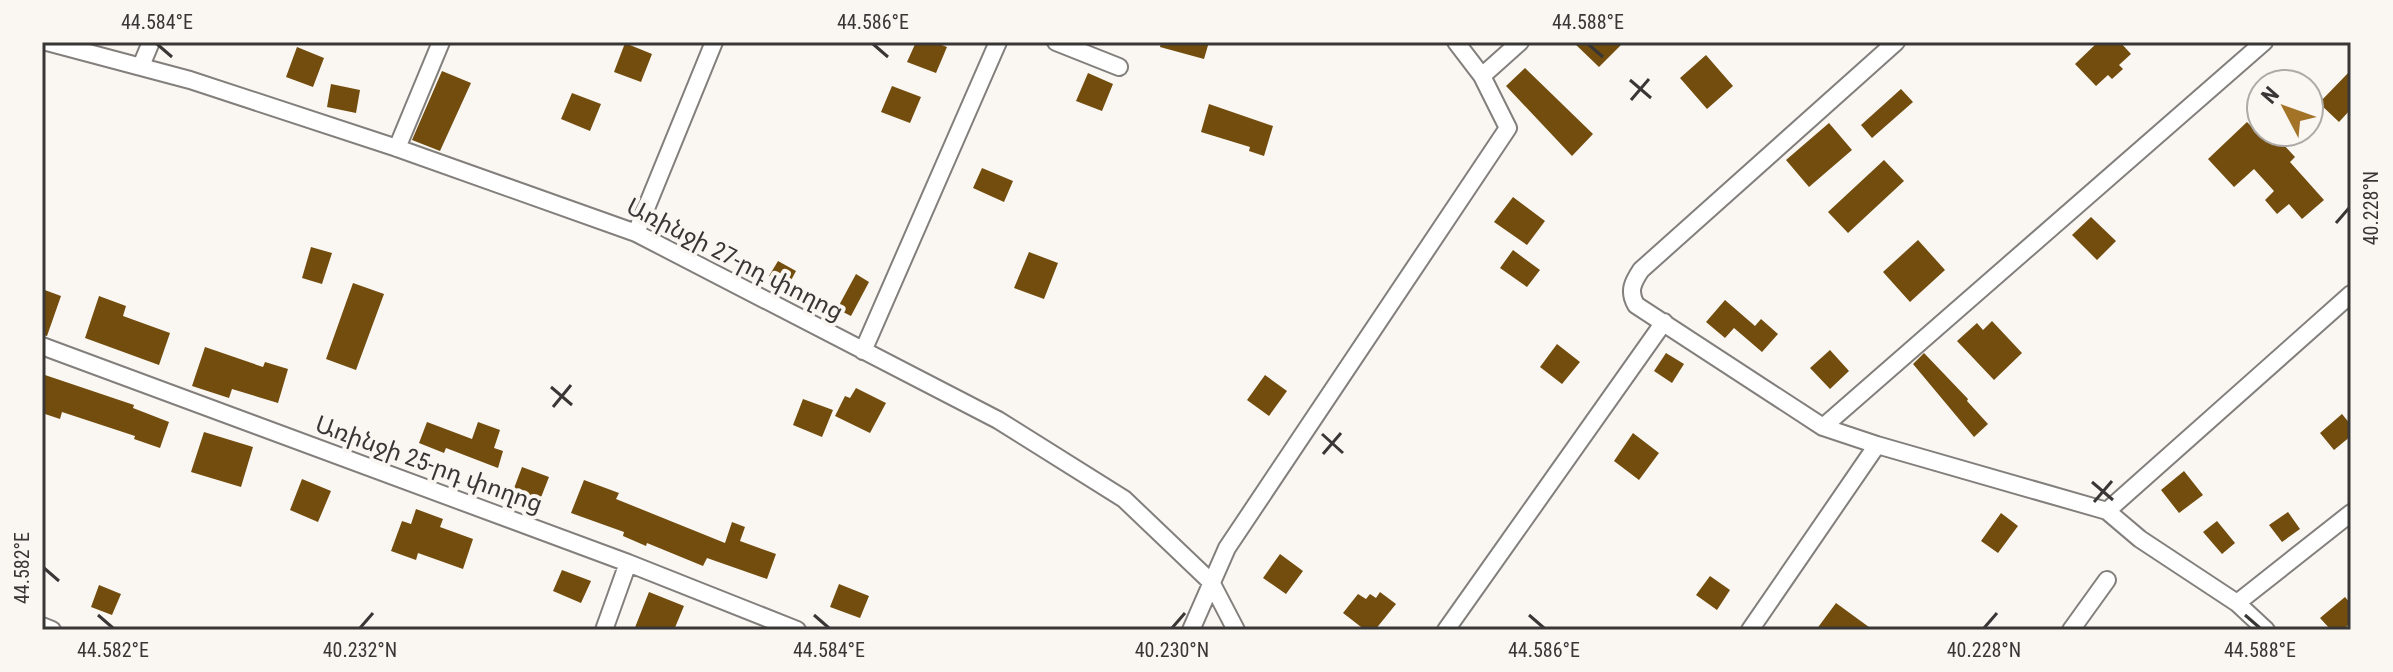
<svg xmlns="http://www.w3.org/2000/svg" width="2393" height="672" font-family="'Roboto Condensed','Noto Sans Armenian',sans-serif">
<rect width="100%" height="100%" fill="#faf7f3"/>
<path fill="#724d0d" d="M916,42H934L947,47L936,73L907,62Z
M1161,42H1209L1204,59L1160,47Z
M1573,42H1624L1599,67Z
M2098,42H2120L2131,54L2119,65L2123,69L2112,79L2108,75L2096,86L2075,64Z
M625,43L652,54L641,82L614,72Z
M297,47L324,58L313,87L286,77Z
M1706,55L1733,86L1707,109L1680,78Z
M1525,68L1593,134L1572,156L1506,86Z
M2351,70V109L2339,122L2319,103Z
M442,71L471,83L440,151L412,140Z
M1088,73L1113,84L1102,111L1076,101Z
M331,84L360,90L356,113L327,107Z
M892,86L921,97L910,123L881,112Z
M1901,89L1913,102L1872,138L1861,125Z
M572,93L601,104L590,131L561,119Z
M1209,104L1273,126L1264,156L1249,151L1250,147L1201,132Z
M2247,122L2257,132H2272L2295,157L2290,162L2324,200L2302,219L2289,204L2277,214L2265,200L2274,191L2254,169L2234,187L2208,159Z
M1829,123L1852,150L1809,187L1786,160Z
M1884,160L1904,181L1848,233L1828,212Z
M982,168L1013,181L1004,202L973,188Z
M1513,197L1545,221L1527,245L1494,222Z
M2091,217L2116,241L2097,260L2072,235Z
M1918,240L1945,270L1910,302L1883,272Z
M311,247L332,253L322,284L302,278Z
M1513,250L1540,270L1527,287L1500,268Z
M1029,252L1058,263L1044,299L1014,288Z
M778,261L796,271L788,286L769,276Z
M856,274L869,282L851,316L837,309Z
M353,283L384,294L356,370L326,359Z
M42,289L61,296L47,336L42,335Z
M99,296L126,306L123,316L170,333L159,365L85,338Z
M1725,300L1755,326L1761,319L1778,334L1762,352L1734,328L1725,338L1706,322Z
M1992,321L2022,353L1994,380L1957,341L1977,323L1983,330Z
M1557,344L1580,362L1562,384L1540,367Z
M205,347L263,367L265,362L288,369L278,403L232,389L229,398L192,386Z
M1830,350L1849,371L1830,389L1810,368Z
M1666,353L1684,364L1672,383L1654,371Z
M1924,353L1968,399L1967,401L1988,424L1974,437L1913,364Z
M42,374L134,405L133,408L169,422L160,448L134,439L135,436L62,412L60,419L42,413Z
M1265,375L1287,391L1269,416L1247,400Z
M856,388L886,403L870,433L835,416L845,396L850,398Z
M803,399L833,410L822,437L793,425Z
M2342,414L2351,425V436L2334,450L2320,433Z
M427,422L472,439L478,422L500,430L494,448L503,451L498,468L446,448L444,453L419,443Z
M204,432L253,447L241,487L191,472Z
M1633,433L1659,453L1639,480L1614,461Z
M522,467L549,477L540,500L513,491Z
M2184,471L2203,495L2179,513L2161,490Z
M302,479L331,491L318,522L290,510Z
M584,480L619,493L616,499L725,543L732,522L745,527L740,541L776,554L767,579L707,558L703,566L647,543L646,546L623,536L624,532L571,513Z
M416,509L443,519L440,527L473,539L463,569L418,553L416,560L391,551L402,521L411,524Z
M2288,512L2300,529L2282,542L2269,525Z
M2001,513L2018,526L1998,553L1981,541Z
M2217,521L2235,543L2222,554L2203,532Z
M1280,554L1303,571L1286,594L1263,578Z
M562,570L591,581L581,603L553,591Z
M1710,576L1730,590L1717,610L1696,595Z
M839,584L869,596L860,618L830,607Z
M99,585L121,594L112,615L91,607Z
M649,592L684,606L674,630H634Z
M1380,592L1396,604L1375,630H1365L1343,613L1358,594L1366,599L1370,594L1376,598Z
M2345,597L2351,604V623L2342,630H2331L2320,618Z
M1836,603L1873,630H1816Z"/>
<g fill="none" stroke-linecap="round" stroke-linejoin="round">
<g stroke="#827f7c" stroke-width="20">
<path id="minor" d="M47,42L190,80L397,148L636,233L998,420L1124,499L1211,582L1236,630
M1056,42L1119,67
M1896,42L1641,270C1633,282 1628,291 1636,305L1823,427L1877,445L2107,511L2140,539L2237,603L2266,630
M141,66L151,42
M1482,76L1520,42
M397,148L441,42
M636,233L714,42
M42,346L628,563L797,630
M863,351L998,42
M1823,427L2264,42
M2107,511L2351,294
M2237,603L2351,513
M42,626L52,630
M604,630L628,563
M1191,630L1227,548L1508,128L1482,76L1456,42
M1446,630L1664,322
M1750,630L1877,445
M2071,630L2107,580"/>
</g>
<use href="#minor" stroke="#fff" stroke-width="16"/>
</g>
<path fill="none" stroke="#393736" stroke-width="3" d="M157,44L172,57M873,44L888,57M1588,44L1603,57M1630,80L1651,98M1631,100L1649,79M2336,223L2349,208M551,387L572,405M553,407L571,385M1322,434L1343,453M1323,454L1341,433M2092,482L2113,500M2094,502L2112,481M44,568L59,581M98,615L113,628M814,615L829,628M1529,615L1544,628M2245,615L2260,628M360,628L373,613M1172,628L1185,613M1984,628L1997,613"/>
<g text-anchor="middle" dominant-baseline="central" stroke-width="8" stroke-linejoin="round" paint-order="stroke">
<g font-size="24" fill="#393736" stroke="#faf7f3">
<text transform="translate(735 259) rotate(27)">Առինջի 27-րդ փողոց</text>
<text transform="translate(429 464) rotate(20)">Առինջի 25-րդ փողոց</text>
</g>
</g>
<rect width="2393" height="672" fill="none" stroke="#faf7f3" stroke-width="88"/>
<g transform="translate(2285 108) rotate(311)"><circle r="38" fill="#faf7f3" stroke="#adaaa7" stroke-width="2"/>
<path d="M0-6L14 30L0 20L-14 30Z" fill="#a37327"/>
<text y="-12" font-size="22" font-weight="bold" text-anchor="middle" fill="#393736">N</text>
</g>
<rect x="44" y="44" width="2305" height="584" fill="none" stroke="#393736" stroke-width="3"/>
<g font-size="20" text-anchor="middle" fill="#393736">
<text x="157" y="29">44.584°E</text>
<text x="873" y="29">44.586°E</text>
<text x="1588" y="29">44.588°E</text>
<text transform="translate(2371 208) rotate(-90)" y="7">40.228°N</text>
<text transform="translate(22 568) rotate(-90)" y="7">44.582°E</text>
<text x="113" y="657">44.582°E</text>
<text x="360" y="657">40.232°N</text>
<text x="829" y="657">44.584°E</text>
<text x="1172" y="657">40.230°N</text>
<text x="1544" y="657">44.586°E</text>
<text x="1984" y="657">40.228°N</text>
<text x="2260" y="657">44.588°E</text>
</g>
</svg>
